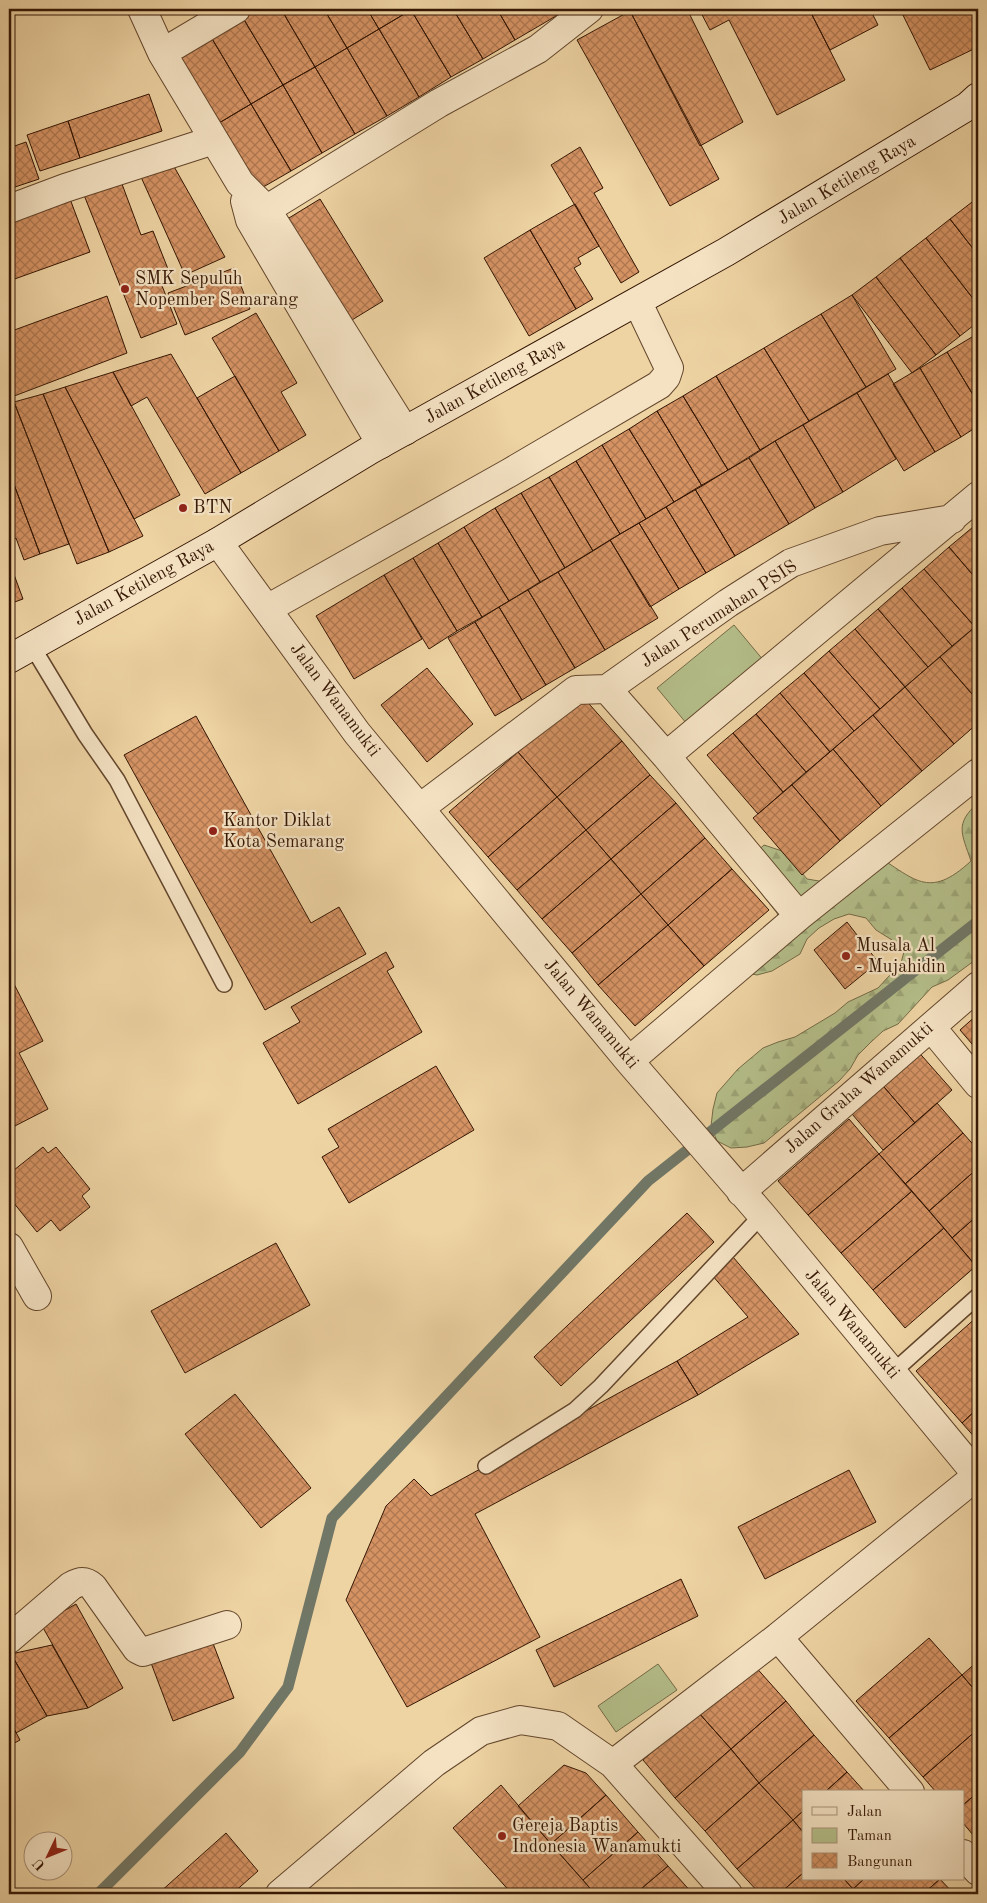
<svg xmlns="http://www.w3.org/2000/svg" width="987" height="1903" font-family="'Old Standard TT',serif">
<defs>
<pattern id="forest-firs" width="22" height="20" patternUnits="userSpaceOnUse" patternTransform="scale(1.25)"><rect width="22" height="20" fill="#b4be89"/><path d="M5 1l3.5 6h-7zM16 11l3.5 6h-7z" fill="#9ba375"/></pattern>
<pattern id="building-cross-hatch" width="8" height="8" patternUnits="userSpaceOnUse" patternTransform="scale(1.25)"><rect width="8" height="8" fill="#d59364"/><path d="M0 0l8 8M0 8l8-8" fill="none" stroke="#ae7750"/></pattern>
</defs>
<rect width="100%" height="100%" fill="#eed3a3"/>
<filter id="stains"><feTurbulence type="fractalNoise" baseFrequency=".004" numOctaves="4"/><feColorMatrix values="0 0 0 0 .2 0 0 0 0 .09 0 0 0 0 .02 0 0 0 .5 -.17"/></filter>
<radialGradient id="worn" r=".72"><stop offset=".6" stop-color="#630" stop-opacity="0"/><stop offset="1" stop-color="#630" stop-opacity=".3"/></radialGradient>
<path fill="#b4be89" stroke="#746a46" d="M734,625L764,661L687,724L657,688Z
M658,1664L677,1690L616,1732L598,1706Z"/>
<path fill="url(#forest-firs)" stroke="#746a46" d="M978,803V958L948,980L932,987L898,1024L883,1031L871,1042L858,1055L850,1069L839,1081L764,1143L747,1147L731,1148L717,1141L711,1126L713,1109L717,1093L738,1069L763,1048L778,1042L795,1037L835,1013L848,1002L878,988L901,963L905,948L876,930L866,918L849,914L834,919L819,928L807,939L800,954L772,971L757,975L742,972L782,928L777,913L757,888L751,874V857L764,845L785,852L807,879L825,882L874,854C914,878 928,901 971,861C962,834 954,824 978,803Z"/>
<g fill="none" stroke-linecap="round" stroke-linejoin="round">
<path stroke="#717766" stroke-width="11" d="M98,1894L240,1752L288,1687L332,1518L648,1181L978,921"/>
</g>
<path fill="url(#building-cross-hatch)" stroke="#351704" d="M259,9H281L315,67L283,85L243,18Z
M281,9H324L347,48L315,67Z
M324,9H367L379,29L347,48Z
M367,9H410L411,10L379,29Z
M413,9H453L483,59L451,77L411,10Z
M453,9H497L515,40L483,59Z
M497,9H568L515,40Z
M634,9H687L743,122L700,146L630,11Z
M699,9H809L845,80L777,115L729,20L710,30Z
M809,9H870L878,25L830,50Z
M900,9H978V47L930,70Z
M411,10L451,77L419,97L379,29Z
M630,11L719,179L670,206L577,40Z
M243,18L283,85L251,104L211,37Z
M379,29L419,97L387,116L347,48Z
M211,37L251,104L219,123L179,55Z
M347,48L387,116L355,134L315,67Z
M315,67L355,134L322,153L283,85Z
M283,85L322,153L291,171L251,104Z
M149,94L162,131L80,158L68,121Z
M251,104L291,171L258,190L219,123Z
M68,121L80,158L40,171L27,135Z
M26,142L39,179L9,189V148Z
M580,147L603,188L594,193L639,272L621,283L551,165Z
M172,163L225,257L185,275L141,177Z
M119,176L141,235L153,231L168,269L157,273L177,324L141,338L82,190Z
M67,191L90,252L9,281V212Z
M320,199L383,301L347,323L284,221Z
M976,199L978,202V255L950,219Z
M575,204L599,246L578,258L581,264L574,268L593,299L576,309L530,230Z
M950,219L978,255V305L926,238Z
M530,230L576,309L529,336L484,258Z
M926,238L978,305V322L960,336L900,258Z
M900,258L960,336L936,355L876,277Z
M234,268L250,309L185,335L168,293Z
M876,277L936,355L912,373L852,295Z
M852,295L896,369L866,387L821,314Z
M107,296L127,353L9,398V332Z
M256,313L297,383L281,392L306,435L279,451L212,338Z
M821,314L866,387L809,421L764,348Z
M972,337L978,347V403L947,352Z
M764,348L809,421L760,450L716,376Z
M947,352L978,403V426L961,437L920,368Z
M171,354L241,473L205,494L147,397L131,406L113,372Z
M920,368L961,437L935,452L893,384Z
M113,372L180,495L134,519L65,387Z
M888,374L935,452L904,471L857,393Z
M235,376L279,451L241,473L197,398Z
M716,376L760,450L728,470L683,396Z
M65,387L143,536L109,552L43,394Z
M857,393L896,459L843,492L803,425Z
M43,394L109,552L77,564L14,402Z
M683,396L728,470L702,486L657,411Z
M14,402L69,544L40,554L9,471V404Z
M657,411L702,486L674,502L629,429Z
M803,425L843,492L815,508L775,441Z
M629,429L674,502L646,519L602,445Z
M775,441L815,508L789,524L749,458Z
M602,445L646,519L620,534L576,461Z
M749,458L789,524L735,556L695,489Z
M576,461L620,534L593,551L549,477Z
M9,471L40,554L24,560L16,538L9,541Z
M549,477L593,551L565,568L521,493Z
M695,489L735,556L706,573L666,507Z
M521,493L565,568L540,582L495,508Z
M666,507L706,573L679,589L639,523Z
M495,508L540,582L509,601L464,527Z
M639,523L679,589L650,607L610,540Z
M464,527L509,601L482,617L438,543Z
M973,527L978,532V581L949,547Z
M610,540L658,618L605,650L558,572Z
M438,543L482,617L457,631L413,558Z
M949,547L978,581V624L975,627L924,569Z
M413,558L457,631L429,649L384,575Z
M9,561L23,599L9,604Z
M924,569L975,627L952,646L902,588Z
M558,572L605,650L575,668L528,590Z
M384,575L422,639L354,679L316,616Z
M902,588L952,646L928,667L878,609Z
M528,590L575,668L546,685L499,607Z
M499,607L546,685L522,700L475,622Z
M878,609L928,667L905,687L855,629Z
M475,622L522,700L495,716L448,638Z
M975,627L978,631V701L940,657Z
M855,629L905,687L880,709L829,651Z
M829,651L880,709L854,731L804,673Z
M940,657L978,701V723L954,744L905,687Z
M427,668L473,724L427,762L381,705Z
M804,673L854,731L830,752L780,693Z
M905,687L954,744L922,771L873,715Z
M780,693L830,752L806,772L756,714Z
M582,696L622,741L557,797L518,752Z
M756,714L806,772L783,792L733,733Z
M873,715L922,771L881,806L833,749Z
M196,716L311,923L339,907L366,954L265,1010L124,755Z
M733,733L783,792L758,814L707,755Z
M622,741L650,775L586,830L557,797Z
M833,749L881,806L840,841L792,785Z
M518,752L557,797L488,857L449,812Z
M650,775L676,803L611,859L586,830Z
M792,785L840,841L802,875L753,818Z
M557,797L586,830L517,890L488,857Z
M676,803L705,838L641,894L611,859Z
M586,830L611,859L542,919L517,890Z
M705,838L732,869L668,925L641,894Z
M611,859L641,894L572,953L542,919Z
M732,869L769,910L704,966L668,925Z
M641,894L668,925L598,985L572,953Z
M847,922L878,962L845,989L814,950Z
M668,925L704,966L635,1026L598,985Z
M386,952L394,967L387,971L422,1032L298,1104L263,1043L300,1022L291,1007Z
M13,982L43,1041L19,1053L48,1109L9,1129V984Z
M978,1014V1051L960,1030Z
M915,1048L952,1090L915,1123L878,1080Z
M436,1066L474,1130L349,1203L322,1157L339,1147L328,1129Z
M878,1080L915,1123L883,1150L846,1107Z
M937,1103L963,1133L905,1184L879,1154Z
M849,1119L879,1154L808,1215L778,1181Z
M963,1133L978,1150V1168L929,1211L905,1184Z
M43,1147L48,1153L56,1147L90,1189L82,1196L90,1207L60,1231L51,1220L37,1232L9,1197V1174Z
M879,1154L912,1191L841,1253L808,1215Z
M978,1168V1215L952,1238L929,1211Z
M912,1191L944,1228L873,1290L841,1253Z
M687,1213L714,1242L561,1386L534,1357Z
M978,1215V1264L976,1266L952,1238Z
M944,1228L976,1266L905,1328L873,1290Z
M276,1243L310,1305L185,1373L151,1311Z
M733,1257L799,1334L698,1395L677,1361L748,1317L712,1275Z
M978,1316V1408L962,1423L916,1371Z
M677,1361L698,1395L475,1514L540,1637L407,1707L346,1600L386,1506L414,1479L431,1496Z
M235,1394L311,1488L261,1528L185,1434Z
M978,1408V1441L962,1423Z
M849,1470L876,1522L765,1579L738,1527Z
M681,1579L698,1616L554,1687L536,1650Z
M76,1604L123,1688L88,1708L41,1624Z
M209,1633L234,1698L173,1721L148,1655Z
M929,1638L962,1675L889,1738L856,1701Z
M52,1645L88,1708L47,1716L11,1654Z
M11,1654L47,1716L16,1733L9,1719V1655Z
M978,1661V1694L962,1675Z
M753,1664L786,1701L731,1749L698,1712Z
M962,1675L978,1694V1729L923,1777L889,1738Z
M786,1701L814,1735L759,1783L731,1749Z
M698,1712L731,1749L675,1798L643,1760Z
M9,1719L20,1740L9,1746Z
M978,1729V1792L963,1805V1792H936L923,1777Z
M814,1735L847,1772L825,1792H803V1811L793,1820L759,1783Z
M731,1749L759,1783L705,1831L675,1798Z
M564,1765L586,1773L606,1795L551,1844L518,1806Z
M847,1772L865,1792H825Z
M759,1783L793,1820L737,1869L705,1831Z
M501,1785L551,1844L595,1894H512L453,1828Z
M978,1792V1841L963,1823V1805Z
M606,1795L638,1832L583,1880L551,1844Z
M803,1811V1832L793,1820Z
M793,1820L803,1832V1873L779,1894H760L737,1869Z
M638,1832L668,1866L635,1894H595L583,1880Z
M226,1833L258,1871L232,1894H160L159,1893Z
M668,1866L693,1894H635Z
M803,1873V1879H844L853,1889L846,1894H779Z
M844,1879H864L853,1889Z
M864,1879H940L923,1894H858L853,1889Z
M940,1879L954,1894H923Z"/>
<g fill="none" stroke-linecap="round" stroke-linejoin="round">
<g stroke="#63462c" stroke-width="18">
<path id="service" d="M32,646L85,734L117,780L224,984
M893,1372L978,1296
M486,1466L575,1410L601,1386L762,1215"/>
</g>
<g stroke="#63462c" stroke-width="30">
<path id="minor" d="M142,9L162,53L240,183L266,209L405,431
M162,53L236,9
M245,201L250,220L381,444
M9,209L65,188L214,140
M251,219L439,103L538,49L589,9
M218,542L357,733L629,1061L762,1215L978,1476
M267,609L509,473L659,385L666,377L669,368L638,303
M607,689L666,756L799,916
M666,756L978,496
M420,808L576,690L607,689L728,603L791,563L880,531L952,519
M931,1027L978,1084
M629,1061L799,916L978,773
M741,1192L978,986
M9,1247L37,1296
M778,1637L910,1792
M9,1639L71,1586C80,1581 85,1580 93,1587L137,1649L143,1652L227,1625
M613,1764L778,1637L978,1475
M963,1854L978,1871
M280,1894L434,1763L481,1731L520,1720L558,1726L613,1764L728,1894"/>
</g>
<g stroke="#351704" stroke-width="30">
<path id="secondary" d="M9,659L218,542L370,450L726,252L968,106L978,97"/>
</g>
<use href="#service" stroke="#f4e2c3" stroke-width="15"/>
<use href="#minor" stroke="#f4e2c3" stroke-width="28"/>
<use href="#secondary" stroke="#f4e2c3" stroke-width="28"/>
</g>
<g fill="#8f2418" stroke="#f4e2c3" stroke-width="2">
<circle cx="125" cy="289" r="5"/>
<circle cx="183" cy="508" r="5"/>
<circle cx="213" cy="831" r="5"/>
<circle cx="846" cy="956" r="5"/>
<circle cx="502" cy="1836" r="5"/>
</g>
<g text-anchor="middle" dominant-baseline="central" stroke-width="4.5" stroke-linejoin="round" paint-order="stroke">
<g font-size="18" fill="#351704" stroke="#f4e2c3">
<text transform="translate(847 180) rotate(-31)">Jalan Ketileng Raya</text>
<text transform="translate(495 381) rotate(-29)">Jalan Ketileng Raya</text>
<text transform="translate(144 583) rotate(-29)">Jalan Ketileng Raya</text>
<text transform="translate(719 614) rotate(-33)">Jalan Perumahan PSIS</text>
<text transform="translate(335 700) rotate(53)">Jalan Wanamukti</text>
<text transform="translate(591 1014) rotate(50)">Jalan Wanamukti</text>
<text transform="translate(859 1088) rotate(-41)">Jalan Graha Wanamukti</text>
<text transform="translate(852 1324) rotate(50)">Jalan Wanamukti</text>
</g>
<g font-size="18" fill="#351704" stroke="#f4e2c3" text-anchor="start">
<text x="135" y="279">SMK Sepuluh<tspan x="135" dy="21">Nopember Semarang</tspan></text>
<text x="193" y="508">BTN</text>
<text x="223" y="821">Kantor Diklat<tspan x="223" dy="21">Kota Semarang</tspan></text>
<text x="856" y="946">Musala Al<tspan x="856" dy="21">- Mujahidin</tspan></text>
<text x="512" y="1826">Gereja Baptis<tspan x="512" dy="21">Indonesia Wanamukti</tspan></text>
</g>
</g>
<rect width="987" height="1903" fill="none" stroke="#eed3a3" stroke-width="30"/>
<rect x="10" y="10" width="967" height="1883" fill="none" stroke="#351704" stroke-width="2.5"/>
<rect x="15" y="15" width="957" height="1873" fill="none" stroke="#351704"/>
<rect x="802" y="1790" width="162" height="90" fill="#f4e2c3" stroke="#a89177"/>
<rect x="812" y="1807" width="25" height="8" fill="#f4e2c3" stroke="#a89177"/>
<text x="847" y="1816" font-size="15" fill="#351704">Jalan</text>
<rect x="812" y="1828" width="25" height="15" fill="#b4be89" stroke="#a89177"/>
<text x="847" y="1840" font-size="15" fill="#351704">Taman</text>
<rect x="812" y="1853" width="25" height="15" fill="url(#building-cross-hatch)" stroke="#a89177"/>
<text x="847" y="1866" font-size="15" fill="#351704">Bangunan</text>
<g transform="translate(48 1856) rotate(227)"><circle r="24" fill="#f4e2c3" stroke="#a89177"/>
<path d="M0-4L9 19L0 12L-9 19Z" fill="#8f2418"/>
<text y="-8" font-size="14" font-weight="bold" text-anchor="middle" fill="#351704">U</text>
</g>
<rect width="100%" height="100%" filter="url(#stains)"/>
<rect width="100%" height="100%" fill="url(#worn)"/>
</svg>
